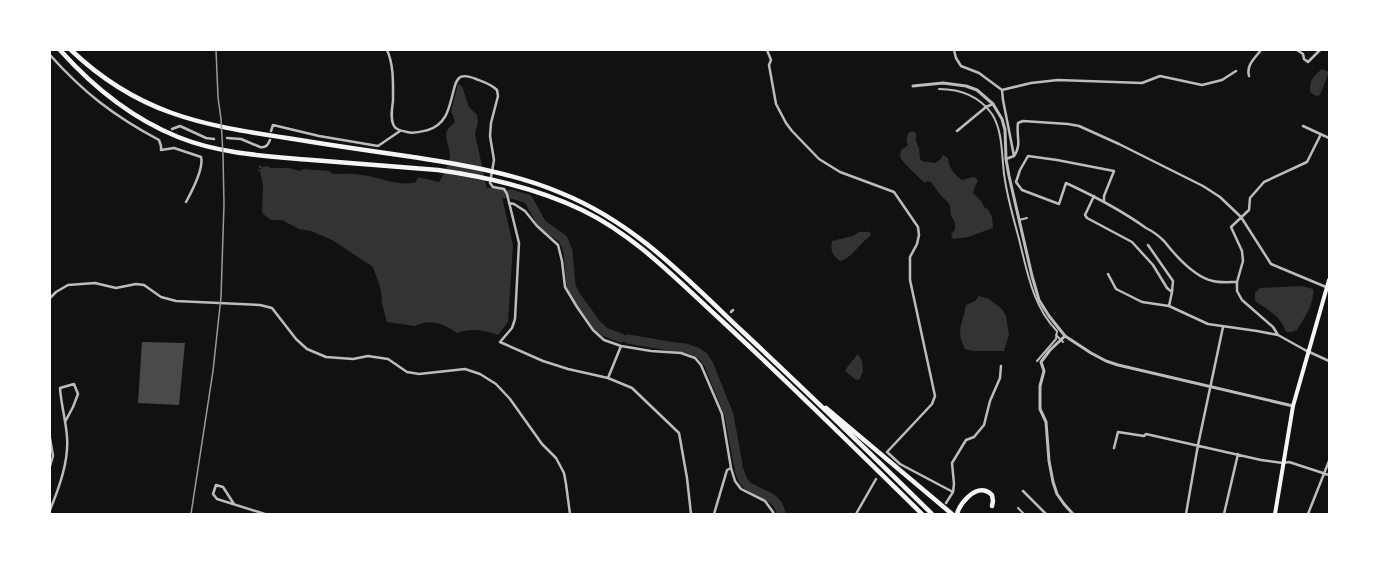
<svg xmlns="http://www.w3.org/2000/svg" width="1379" height="564" font-family="Karla,sans-serif">
<rect width="100%" height="100%" fill="#111"/>
<path fill="#333" d="M1322,69L1329,72L1320,95L1316,96L1310,92C1309,80 1314,76 1322,69Z
M458,84L462,86L469,107L477,115L478,122L475,134L488,194L502,197L513,245L508,322L498,335C482,330 472,328 457,333C444,324 430,318 415,326L387,322L382,304L381,290L373,267L332,240L311,231L299,229L282,220H271L263,214L262,210L263,185L260,172L258,171V169L261,170V168H259V165L263,167L268,166L270,168H289L300,171L303,169L329,171L333,174C343,174 353,173 362,175C380,177 397,187 416,182L418,177L439,182C443,176 450,162 450,156C449,139 439,135 455,122L451,111Z
M910,144L919,147L920,159L922,161L935,163L941,159L943,155L948,158C948,166 955,176 962,180L973,177L976,178L978,181L975,186L973,193L981,201L985,208L988,209L992,217L993,228L968,237L953,239L951,234L955,230V222L951,216L950,206L948,202L941,196L931,182L927,181L925,183C917,176 909,168 901,159L900,156L901,150Z
M868,231L871,234L869,237C859,244 852,258 840,261C833,256 830,251 832,241L853,236L859,232H867Z
M1302,286L1313,289C1315,303 1304,318 1297,330L1291,332H1286C1281,316 1268,310 1255,301V293L1260,288Z
M979,296L989,299L1002,309L1006,316L1009,335L1004,351H973L965,349C955,328 963,325 966,305L975,301Z
M858,354L862,361L863,371L860,379L856,380L845,371L848,366Z"/>
<g fill="none" stroke-linecap="round" stroke-linejoin="round">
<path stroke="#333" stroke-width="9" d="M912,136L911,141L913,145
M489,192L505,194
M511,194L528,199L542,224L563,239L568,251L571,286L576,296L597,325L605,332L621,338
M628,339L675,347L686,348L697,352L704,357L709,365L729,415L738,464
M739,470C740,473 742,478 744,482C755,496 778,492 781,514"/>
</g>
<path fill="#4a4a4a" d="M142,342L185,343L179,405L138,403Z"/>
<g fill="none" stroke-linecap="round" stroke-linejoin="round">
<path stroke="#bcbcbc" stroke-width="2" d="M939,89C961,89 979,96 992,114C1004,133 1001,159 1005,180C1008,200 1014,220 1019,239C1027,271 1033,307 1057,331L1056,339L1037,361
M1019,220L1027,218
M1056,335L1063,342
M1018,508L1024,514"/>
<path stroke="#bcbcbc" stroke-width="2.5" d="M387,50C394,65 393,85 393,101C392,109 390,119 394,126C396,130 402,131 407,132C414,134 420,132 428,130C448,123 449,107 454,89C455,85 456,81 459,78C463,74 471,77 476,79C484,82 491,84 497,90L498,96L491,123L490,136L494,160L490,183L493,187L504,189L507,194L519,243L515,319L512,328L500,342L543,361L568,369L608,378L632,388L679,433L687,478L691,514
M767,50L771,60L769,65L776,104L786,123L792,131L819,159L840,172L894,192L918,227L919,235L917,244L910,257V280L935,396L932,404L887,452L900,464L953,492
M954,50L956,58L961,66L979,73L1002,90L1003,100L1014,156L1006,159
M1297,50L1303,54L1304,59L1308,62L1320,50
M50,55C84,93 114,116 159,140L161,146V150L174,148L201,157C204,168 192,191 186,202
M1249,76C1246,65 1255,58 1261,50
M1002,90L1031,83L1058,80L1142,83L1160,76L1202,85L1222,80L1236,71
M1303,126L1329,138
M172,129L180,126L206,138L214,139
M271,131L273,125L319,136L378,146L400,131
M957,131L986,107L993,104
M227,138L241,139L260,147C266,148 268,145 270,140
M1014,156C1022,145 1016,136 1018,123L1023,121L1068,124L1079,126L1119,144L1203,186L1220,197L1241,217L1271,264L1326,287
M1094,196L1085,215L1087,218L1132,242L1153,265L1167,288L1172,292L1169,306
M1104,201V196L1114,171L1057,160L1028,156L1020,170L1016,182L1022,190L1059,204L1066,183C1094,196 1121,210 1146,228C1152,231 1159,236 1164,241C1175,255 1194,277 1213,281C1220,283 1230,282 1237,282
M509,203L514,204L525,211L537,226L558,245L562,261L565,287L577,307L593,330L604,340L621,346L651,351L681,353L695,358L701,365L722,414L731,468L735,481L741,489L765,501L773,512L774,514
M1148,245L1173,281L1172,292
M1108,274L1116,289L1142,302L1169,306L1208,324L1257,331L1278,335L1305,350L1329,361
M50,298L56,292L68,285L95,283L116,288L136,284L144,285L161,297L176,301L260,305L272,308L296,339L307,349L326,357L353,359L368,356L388,359L407,372L419,374L465,369L480,374L496,384L510,399L542,444L556,458L564,473L566,484L570,514
M731,312L733,310
M1278,335L1273,327L1242,300L1237,291V282L1243,261L1242,251L1231,227L1249,210L1250,198L1264,182L1307,162L1321,134
M608,378L621,346
M50,438L53,456L50,466
M1114,448L1118,432L1144,436L1146,434L1261,460L1283,463L1289,462L1329,475
M1023,491L1046,514
M946,503L953,492L954,484L952,463L966,440L974,437L984,425L990,401L1000,378L1001,366
M234,504L223,487L216,485L213,494L217,499L265,514
M50,510C59,488 69,461 67,437C66,421 61,404 60,388L74,384L78,394L73,407L65,422
M714,514L727,470L731,468
M856,514L876,479
M1186,514L1198,445L1223,327
M1224,514L1238,454
M1308,514L1329,461"/>
<path stroke="#bcbcbc" stroke-width="3" d="M913,86L943,83L966,86L977,90L993,104L1002,119L1005,130L1006,159L1009,176L1032,276L1039,300L1049,316L1065,336L1091,353L1106,361L1118,365L1293,406
M1065,336L1050,350L1041,362L1044,371L1040,386V409L1046,422L1049,461L1053,482L1057,494L1064,504L1073,514"/>
<path stroke="#f5f5f5" stroke-width="4" d="M1275,514L1293,406L1329,280"/>
<path stroke="#f5f5f5" stroke-width="4.5" d="M60,50C93,87 131,118 178,137C220,154 266,156 312,160C354,163 396,167 438,170C488,177 536,188 582,210C636,236 678,281 722,321C790,384 856,449 922,514
M71,50C137,113 200,125 287,138C329,145 371,151 413,157C463,165 514,173 561,193C635,223 685,277 742,331C806,391 869,452 932,514
M826,408L952,514
M957,514C960,503 974,487 986,491C989,492 990,493 992,495L993,501L992,506"/>
<path stroke="#9a9a9a" stroke-width="1.5" d="M191,514L213,371L221,297L224,204L223,155L221,119L218,97L216,50"/>
</g>
<rect width="1379" height="564" fill="none" stroke="#ffffff" stroke-width="102"/>
</svg>
